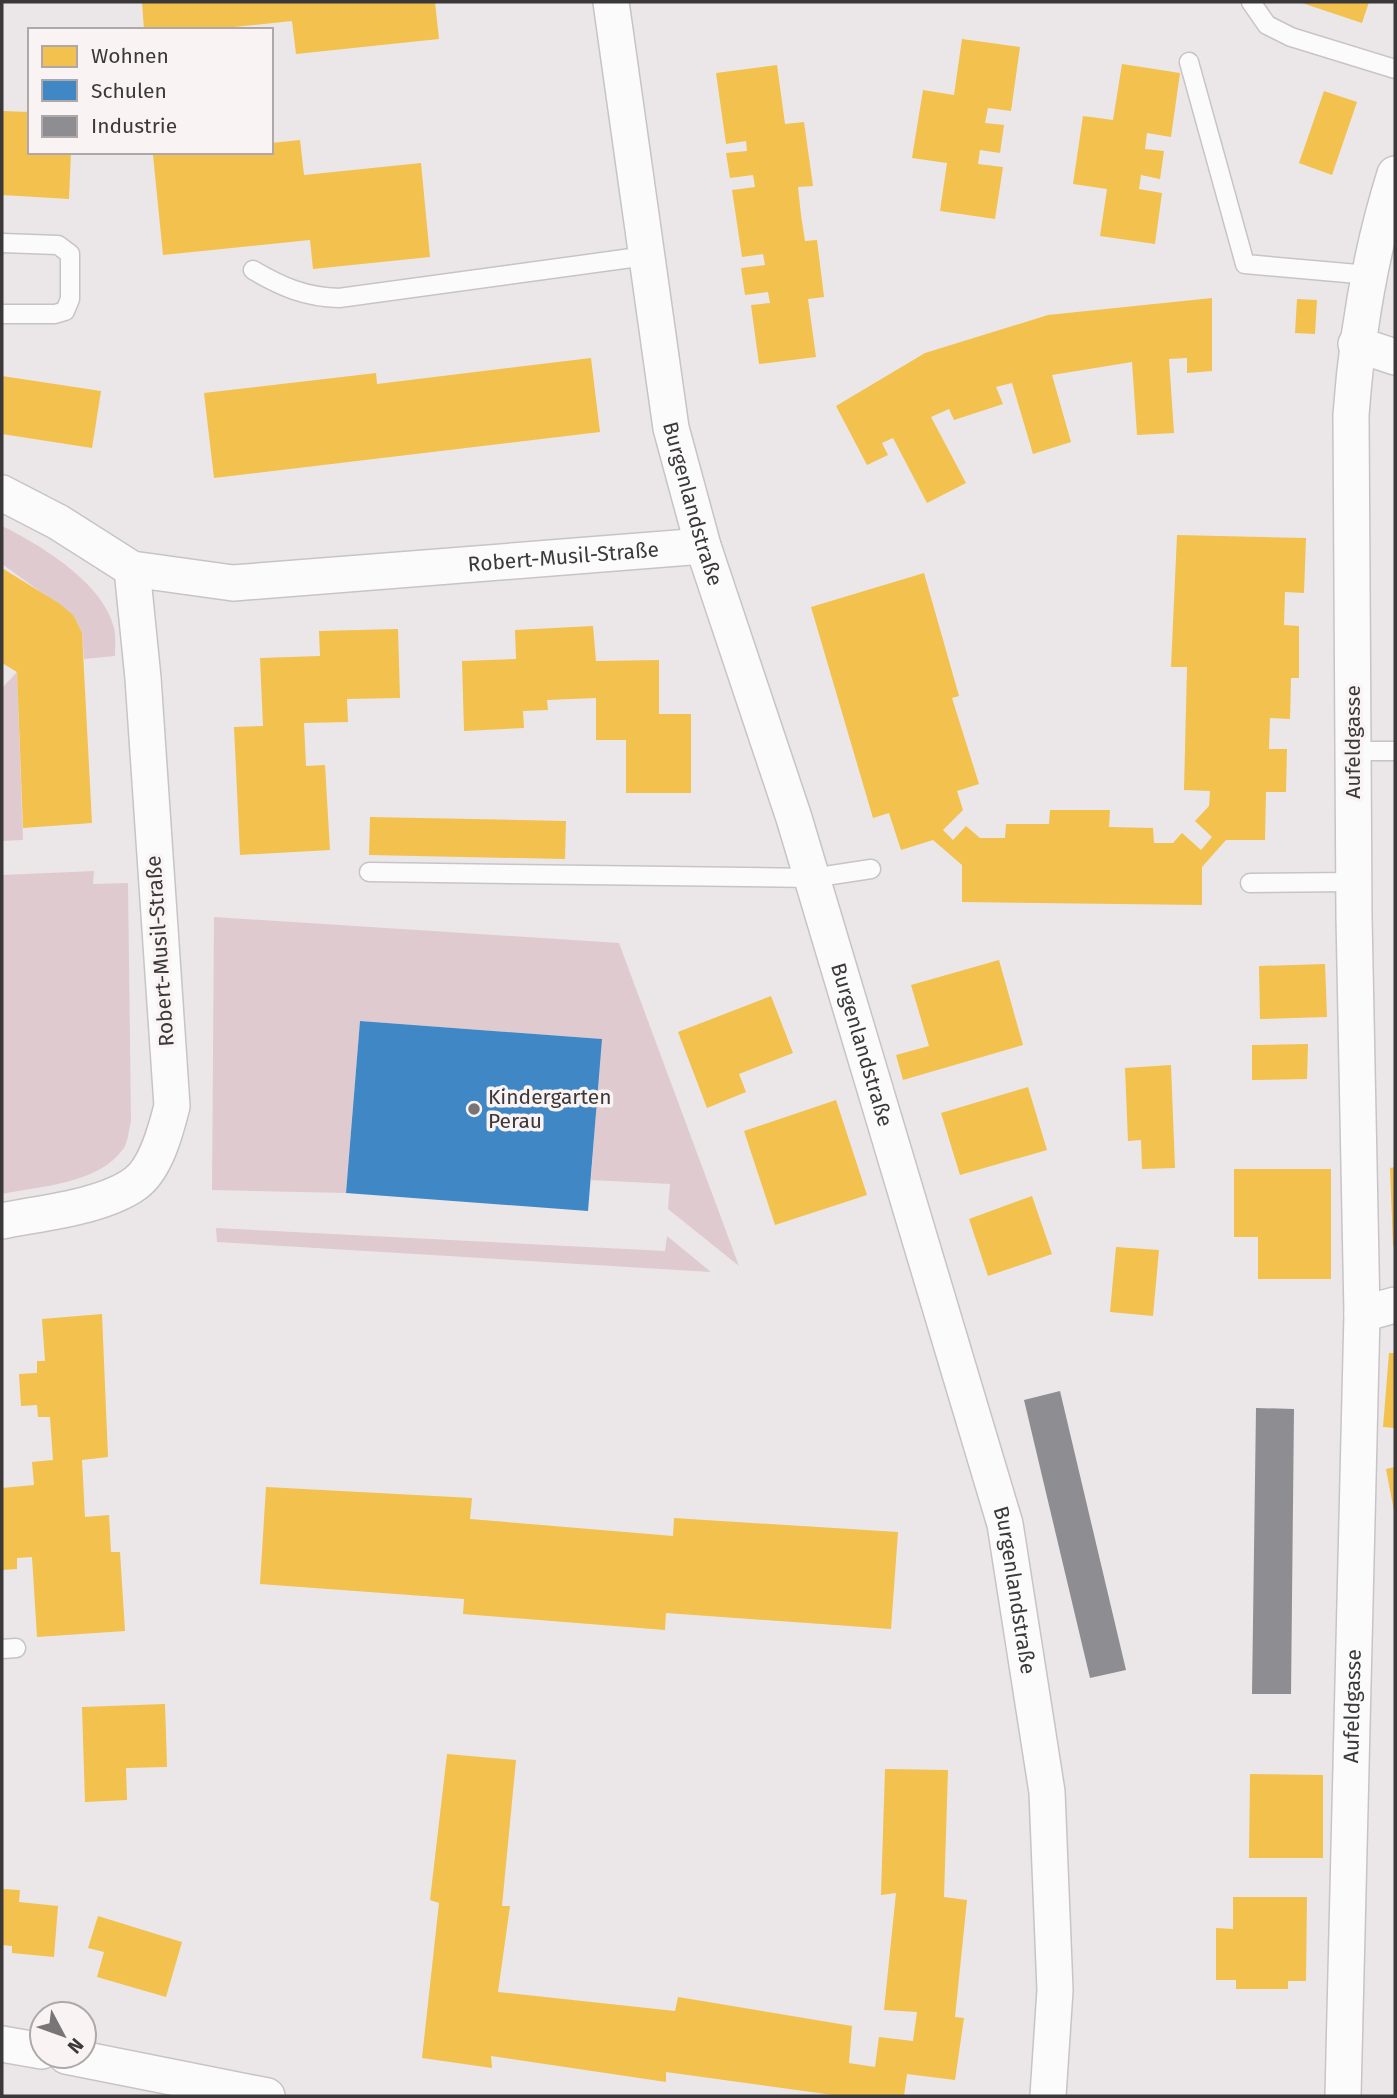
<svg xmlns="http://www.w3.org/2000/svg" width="1397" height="2098" font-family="'Fira Sans',sans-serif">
<rect width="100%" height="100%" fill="#ebe7e8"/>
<path fill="#dfcacf" d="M2,526C39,544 104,583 114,628C116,637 115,647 115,656L84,659L82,633L74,616L2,564Z
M17,672L23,840L2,841V688Z
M94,871L93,884L128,883L131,1121C129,1129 128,1141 124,1148C99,1184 41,1186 2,1194V875Z
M214,917L619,943L739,1266L668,1209L670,1184L591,1180L601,1039L360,1021L346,1193L212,1190Z
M216,1228L665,1251L667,1236L711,1272L217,1242Z"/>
<path fill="#f2c14e" d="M142,2H435L439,39L296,54L292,21L206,30H144Z
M1299,2H1369L1362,23Z
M962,39L1020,47L1011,111L988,108L985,123L1004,125L1000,153L980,150L978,164L1003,167L995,219L940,211L947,163L912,158L923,90L954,95Z
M1122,64L1180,73L1171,137L1147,133L1145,149L1164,151L1160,179L1141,175L1139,189L1162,193L1155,244L1100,236L1107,189L1073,184L1083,116L1113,120Z
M777,65L785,124L804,122L813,186L798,187L801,215L805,241L817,240L824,297L808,299L816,357L759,364L751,305L770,303L768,292L745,295L741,268L765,265L763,254L742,257L732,190L755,187L753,175L730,178L726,153L747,151L746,141L726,144L716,73Z
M1324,91L1357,102L1332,175L1299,163Z
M2,111L30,112V152H71L69,199L2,195Z
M300,140L304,175L421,163L430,257L313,269L310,240L163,255L153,155L271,152V143Z
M1212,298V371L1187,373V358L1169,359L1174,433L1137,435L1132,362L1052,375L1071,442L1033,454L1012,383L996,387L1003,404L954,420L949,409L931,417L966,483L927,503L893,438L882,443L888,455L867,465L836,406L925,353L1048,315Z
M1297,299L1317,300L1315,334L1295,333Z
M591,358L600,432L214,478L204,393L376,373L377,384Z
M2,376L101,391L92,448L2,434Z
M1177,535L1306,538L1304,593L1285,592L1284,625L1299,626V678H1291L1290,719L1270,718L1269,749H1287L1286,792H1266L1265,840H1226L1202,867V905L962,902V865L933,840L901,850L889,813L873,818L811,607L924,573L959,696L952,698L979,784L957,791L963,810L943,830L953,840L966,826L980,838H1005L1006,824H1049L1050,810H1110L1109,827L1153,828L1154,843H1173L1182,833L1201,850L1212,837L1195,821L1209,806L1210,791L1184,790L1187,667H1171Z
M2,568L60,604L74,616L82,633L92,823L23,828L17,672L2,663Z
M593,626L596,661L659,660V714H691V793H626V740H596V698L547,700L548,710L523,711L524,728L464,731L462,661L516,659L515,630Z
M398,629L400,698L347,699L348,722L304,723L306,766L325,765L330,850L240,855L234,727L263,726L260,658L320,656L319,631Z
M370,817L566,821L565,859L369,855Z
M999,960L1023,1045L903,1080L896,1055L929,1046L911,985Z
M1325,964L1327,1017L1260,1019L1259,966Z
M771,996L793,1053L739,1074L746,1092L707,1108L678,1032Z
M1308,1044L1307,1079L1252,1080V1045Z
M1171,1065L1175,1168L1142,1169L1141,1140L1128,1141L1125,1068Z
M1028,1087L1047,1150L960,1175L941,1113Z
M836,1100L867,1195L775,1225L744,1131Z
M1395,1167V1246H1393L1390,1168Z
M1234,1169H1331V1279H1258V1237H1234Z
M1032,1196L1052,1254L988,1276L969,1219Z
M1116,1247L1159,1250L1153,1316L1110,1312Z
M102,1314L108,1457L82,1460L85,1517L109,1515L111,1552H120L125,1631L37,1637L32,1557L17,1558V1569L2,1570V1488L34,1485L32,1462L53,1460L50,1417H38L37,1405L21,1406L19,1374L37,1373V1361H45L42,1319Z
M1389,1353H1395V1428L1383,1427Z
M1395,1467V1511H1394L1386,1469Z
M266,1487L472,1498L470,1519L673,1536L674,1518L898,1532L891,1629L666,1613L665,1630L463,1614L464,1599L260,1584Z
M165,1704L167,1767L126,1768L127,1800L85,1802L82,1707Z
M447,1754L516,1760L502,1906H510L498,1992L675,2011L678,1997L852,2026L849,2063L875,2067L879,2037L913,2041L917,2012L884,2010L896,1893L881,1895L885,1769L948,1770L944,1897L967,1900L955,2017L964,2018L955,2080L907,2074L904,2096H840L666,2072V2082L491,2056L492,2068L422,2058L439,1903L430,1900Z
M1250,1774L1323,1775V1858H1249Z
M2,1889L20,1890L19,1902L58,1906L54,1957L12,1953V1946L2,1945Z
M1233,1897H1307L1306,1981H1288V1989H1236V1980H1216V1928L1233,1929Z
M98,1916L182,1942L166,1997L97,1977L104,1952L88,1948Z"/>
<path fill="#3f88c5" d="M360,1021L602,1039L588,1211L346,1193Z"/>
<path fill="#8d8d92" d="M1060,1391L1126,1670L1090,1678L1024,1400Z
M1256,1408L1294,1409L1291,1694H1252Z"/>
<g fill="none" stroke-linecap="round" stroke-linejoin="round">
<g stroke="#c8c4c5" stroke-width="21">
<path id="service" d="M1251,2L1267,25L1291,37L1395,69
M1189,62L1245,264L1369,275
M2,243L58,245L70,254V299L65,311L55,314H2
M253,270C282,287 305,297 339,298L646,256
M1353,751H1395
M369,872L812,878L871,869
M1250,883L1353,882
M2,1649L16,1648"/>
</g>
<g stroke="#c8c4c5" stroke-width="38">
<g id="minor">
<path id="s1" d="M611,2L671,428L703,546L794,818L1005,1524L1047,1792L1055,1990L1048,2096"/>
<path d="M1356,344L1395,357"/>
<path id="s2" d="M2,493L58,522L132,569L233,583L703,546"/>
<path d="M2,1221C41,1213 104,1207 136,1183C156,1168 166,1130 172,1106L143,678L132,569"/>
<path d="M1362,1314L1395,1305"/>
<path d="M2,2044L42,2051"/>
<path d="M66,2056L267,2096"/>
<path id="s3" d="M1343,2096L1362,1314L1354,917L1351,415C1357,333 1370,253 1395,174"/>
</g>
</g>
<use href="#service" stroke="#fcfbfc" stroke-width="18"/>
<use href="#minor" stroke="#fcfbfc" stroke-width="35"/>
</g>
<circle fill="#797576" stroke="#faf3f4" stroke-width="2.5" cx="474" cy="1109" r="7"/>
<g text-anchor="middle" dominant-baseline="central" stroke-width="7" stroke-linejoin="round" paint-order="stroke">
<g font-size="21" fill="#3b3839" stroke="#faf3f4">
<text stroke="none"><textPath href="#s1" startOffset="509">Burgenlandstraße</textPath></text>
<text stroke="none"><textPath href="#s2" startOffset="584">Robert-Musil-Straße</textPath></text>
<text transform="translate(1353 742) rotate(-90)">Aufeldgasse</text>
<text transform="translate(160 951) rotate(-94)">Robert-Musil-Straße</text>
<text stroke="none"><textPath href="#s1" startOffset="1076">Burgenlandstraße</textPath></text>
<text stroke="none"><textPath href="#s1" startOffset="1643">Burgenlandstraße</textPath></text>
<text stroke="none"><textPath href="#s3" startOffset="390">Aufeldgasse</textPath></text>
</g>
<g font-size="21" fill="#3b3839" stroke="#faf3f4" text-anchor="start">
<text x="488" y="1097">Kindergarten<tspan x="488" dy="24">Perau</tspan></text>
</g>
</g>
<rect width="1397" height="2098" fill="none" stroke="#3b3839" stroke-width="7"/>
<rect x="28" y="28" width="245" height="126" fill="#faf3f4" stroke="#aea8a9" stroke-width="2"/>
<rect x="42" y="46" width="35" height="21" fill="#f2c14e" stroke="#aea8a9" stroke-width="2"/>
<text x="91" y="63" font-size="21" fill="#3b3839">Wohnen</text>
<rect x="42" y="80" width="35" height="21" fill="#3f88c5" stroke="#aea8a9" stroke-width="2"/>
<text x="91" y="98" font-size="21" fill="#3b3839">Schulen</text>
<rect x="42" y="116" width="35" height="21" fill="#8d8d92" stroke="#aea8a9" stroke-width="2"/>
<text x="91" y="133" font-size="21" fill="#3b3839">Industrie</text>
<g transform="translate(63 2035) rotate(131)"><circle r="33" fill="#faf3f4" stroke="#aea8a9" stroke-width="2"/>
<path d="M0-5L12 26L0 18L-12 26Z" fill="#797576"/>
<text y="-10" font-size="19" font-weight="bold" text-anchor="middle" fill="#3b3839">N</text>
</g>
</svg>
